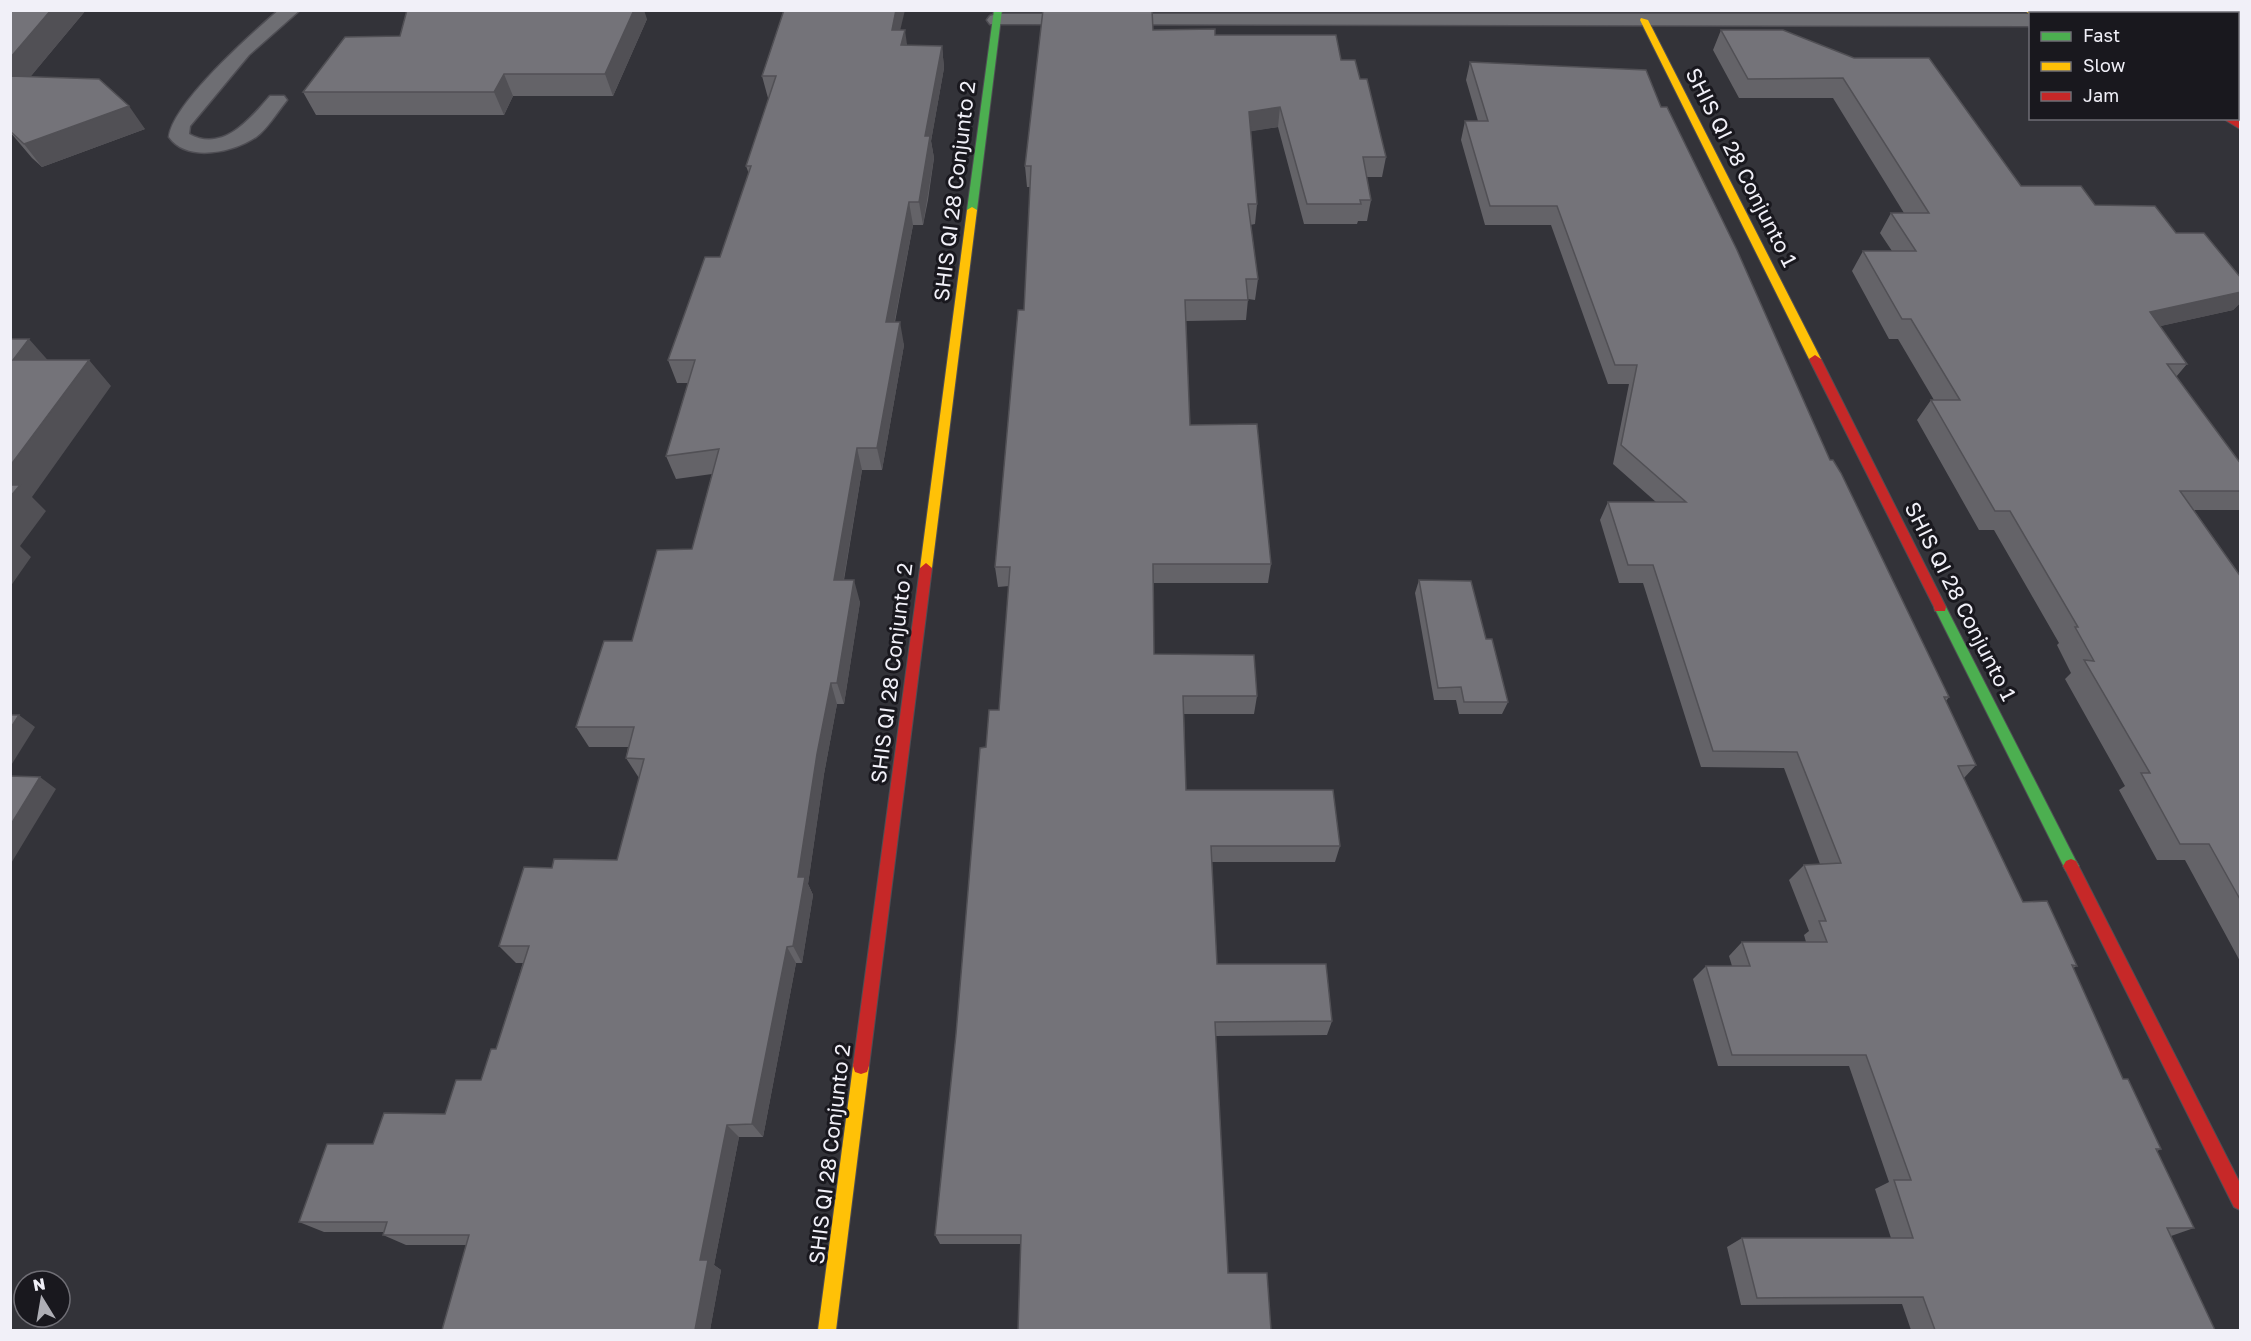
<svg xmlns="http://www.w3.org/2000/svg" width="2251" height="1341" font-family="'Golos Text',sans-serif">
<rect width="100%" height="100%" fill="#333339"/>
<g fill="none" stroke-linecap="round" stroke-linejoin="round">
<g stroke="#4f4e54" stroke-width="3">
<path id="lane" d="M279,10H300L249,55L190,126L189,134C223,153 250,119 270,96H284L287,100L284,104C276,114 267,129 256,137C234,152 187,163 169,137C172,104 252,33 279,10Z"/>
</g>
<g stroke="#4f4e54" stroke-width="3">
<path id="street" d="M997,14H2030V26L990,24L987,20L990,16Z"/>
</g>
<g stroke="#4f4e54" stroke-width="2">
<path id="fast" d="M994,10H1002L977,210L972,213L967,210Z
M2211,10H2221L2224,14H2214Z
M1940,602L1946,607L2076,861L2079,866L2076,871L2071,873L2066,871L1934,607Z"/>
</g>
<g stroke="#4f4e54" stroke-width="2">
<path id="slow" d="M2025,10H2035L2038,14H2030V15Z
M1641,18L1648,20L1821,359L1819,362L1815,363L1809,359L1640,20Z
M972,207L977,210L932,568L926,573L920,568L967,210Z
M861,1058L867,1060L869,1066L836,1330H818L853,1066L855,1060Z"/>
</g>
<g stroke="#4f4e54" stroke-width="2">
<path id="jam" d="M2222,118H2233L2240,122V129Z
M1815,355L1821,359L1946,607L1945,611H1935L1934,607L1809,359Z
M926,563L932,568L869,1066L867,1072L861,1074L855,1072L853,1066L920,568Z
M2071,859L2076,861L2240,1183V1210L2234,1207L2066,871L2063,866L2066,861Z"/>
</g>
<use href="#lane" fill="#6e6e73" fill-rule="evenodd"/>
<use href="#street" fill="#6e6e73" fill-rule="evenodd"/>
<use href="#fast" fill="#4caf50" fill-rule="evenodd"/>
<use href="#slow" fill="#ffc107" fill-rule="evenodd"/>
<use href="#jam" fill="#c62828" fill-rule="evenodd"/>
</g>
<path fill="#646368" d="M10,10H86L30,77L145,129L42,167L32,158L10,132Z
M647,19L613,96H513L504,115H316L303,92L400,36Z
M900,30L907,45L942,46L944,68L931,141L934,158L928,200L923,225H913L895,322L904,345L882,470H862L844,580L860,602L844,704H837L824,774L808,884L813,895L802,963H796L763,1137H739L714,1265L721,1270L710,1330H442L466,1245H406L383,1235L384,1232H324L299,1222L373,1144L445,1114L481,1080L496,1049L523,963H516L499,946L552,868L617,860L639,778L626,758L628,747H589L576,727L692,549L712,474L676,479L666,456L688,383H677L668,360L720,257L749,174L746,166L769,98H768L762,76Z
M1153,30L1215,35L1341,60L1360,79L1386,157L1382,177H1366L1371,200L1367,221H1358L1357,224H1304L1278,127L1250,131L1257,204L1255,224L1250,225L1258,279L1255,300L1248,299L1246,320L1186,321L1190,425L1271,564L1268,583H1153L1154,654L1257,696L1254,714H1184L1186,790L1340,846L1335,862H1212L1217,964L1332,1021L1327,1035L1215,1036L1228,1273L1271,1330L1021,1244H940L935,1235L986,747L999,710L1009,586L998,587L995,567L1024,310L1030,187H1027L1025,166Z
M1721,30H1783L2021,186L2095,205L2176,233L2241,278V302L2233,310L2160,326L2187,364L2176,377L2241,464V510H2194L2241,577V963L2185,860H2157L2119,790L2125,786L2065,679L2071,673L2057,645L2059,643L1994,530H1979L1917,420L1931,400H1934L1898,339H1889L1852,271L1863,251H1892L1880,233L1891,213H1904L1833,98H1739L1713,50Z
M1470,62L1661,107L1830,460L1949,697L1946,701L1976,765L1964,778L2023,902L2077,966L2073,968L2123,1079L2161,1149L2157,1151L2194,1228L2171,1236L2215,1330H1911L1902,1304L1741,1305L1727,1247L1742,1238H1891L1875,1189L1889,1182L1849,1066H1718L1693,979L1706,966H1732L1729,956L1742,942H1806L1804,935L1809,931L1789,880L1804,865L1820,864L1784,768L1701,767L1643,583H1619L1600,520L1608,502H1656L1613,464L1629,384H1608L1551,225H1485L1461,140L1465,121H1478L1466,80Z
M1419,580L1486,639L1508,702L1502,714H1459L1456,700H1434L1415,593Z"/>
<path fill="#515055" d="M51,10H86L12,99L10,97V58Z
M634,10H644L647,19L613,96L605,74Z
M896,10H905L895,52L892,30Z
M905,30L908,52L901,45Z
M942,46L944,68L931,141L934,158L923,225L919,202L925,136Z
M504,74L513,96L504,115L494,92Z
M129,106L145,129L42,167L24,144Z
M1280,107L1278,127L1247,132L1249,112Z
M909,202L913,225L890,345L886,322Z
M2241,292V302L2233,310L2134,332L2150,312Z
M900,322L904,345L882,470L877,448Z
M29,339L53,366L13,360Z
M89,360L111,386L32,497L46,511L20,546L31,557L10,587V466Z
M857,448L862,470L840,601L834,580Z
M854,580L860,602L844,704L837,683Z
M831,683L837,704L824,774L808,884L813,895L802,963L793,946L798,877L817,754Z
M19,715L35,727L10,767V729Z
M40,777L56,789L10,865V826Z
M787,947L796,963L763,1137L752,1124Z
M727,1125L739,1137L714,1265L721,1270L710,1330H696L700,1260Z"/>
<path fill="#747379" stroke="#515055" stroke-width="1.5" d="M10,10H51L10,58Z
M407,10H634L605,74H504L494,92H303L345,37L400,36Z
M784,10H896L892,30H905L901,45L942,46L925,136H930L919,202H909L886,322H900L877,448H857L834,580H854L837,683H831L817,754L798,877H805L793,946L787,947L752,1124L727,1125L700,1260H708L695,1330H442L469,1235H383L387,1222H299L327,1144H373L384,1113L445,1114L456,1080H481L491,1049H496L529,946H499L524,867L552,868L554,859L617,860L644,759L626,758L634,727H576L604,641H632L657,550L692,549L719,449L666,456L695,360H668L705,257H720L751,166H746L776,76H762Z
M1043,10H1152L1153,30L1215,29V35H1336L1341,60H1355L1360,79H1367L1386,157H1363L1371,200H1360L1361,204H1307L1280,107L1249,112L1257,204H1248L1258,279H1246L1248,300H1185L1190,425L1257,424L1271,564H1153L1154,654L1254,655L1257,696H1183L1186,790H1333L1340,846H1211L1217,964H1326L1332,1021L1215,1022L1228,1273H1267L1271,1330H1018L1021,1235H935L956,1034L980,748L986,747L989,710H999L1010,567H995L1018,310H1024L1031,166H1025Z
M1721,30H1783L1854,58H1929L2021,186H2081L2095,205L2155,206L2176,233H2204L2241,278V292L2150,312L2187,364H2167L2241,464V491H2180L2241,577V901L2209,844H2180L2141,773H2150L2084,660L2094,661L2075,627H2078L2010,511H1995L1931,400H1960L1911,319H1902L1863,251H1916L1891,213H1929L1843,78L1748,79Z
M1470,62L1646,70L1661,107H1667L1737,250L1830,460H1833L1841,473L1949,697H1944L1976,765L1958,766L2023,902L2047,901L2077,966L2072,965L2123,1079H2128L2161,1149H2156L2194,1228H2167L2215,1330H1935L1923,1297L1757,1298L1742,1238H1913L1894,1180H1911L1866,1055H1732L1706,966H1750L1742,942H1827L1819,921H1826L1804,865L1841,863L1797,752L1713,751L1653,565H1628L1608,502H1686L1621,445L1637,365H1615L1557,206H1490L1465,121H1488Z
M10,76L99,79L129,106L24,144L10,131Z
M10,339H29L13,360H89L10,466Z
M10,485H20L10,497Z
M1419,580L1471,581L1486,639H1492L1508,702H1464L1461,687L1438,688Z
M10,715H19L10,729Z
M10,776L40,777L10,826Z"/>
<g text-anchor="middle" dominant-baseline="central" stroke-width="6" stroke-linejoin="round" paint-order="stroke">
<g font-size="21" fill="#f1f0f8" stroke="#19181e">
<text transform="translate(1742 167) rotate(63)">SHIS QI 28 Conjunto 1</text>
<text transform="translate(954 191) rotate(-83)">SHIS QI 28 Conjunto 2</text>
<text transform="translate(1961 601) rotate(63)">SHIS QI 28 Conjunto 1</text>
<text transform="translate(891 673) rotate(-83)">SHIS QI 28 Conjunto 2</text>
<text transform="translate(829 1154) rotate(-83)">SHIS QI 28 Conjunto 2</text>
</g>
</g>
<rect width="2251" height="1341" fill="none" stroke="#f1f0f8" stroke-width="24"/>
<rect x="2029" y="12" width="210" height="108" fill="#19181e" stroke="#6f6e75" stroke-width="1.5"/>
<rect x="2041" y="32" width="30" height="9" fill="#4caf50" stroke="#6f6e75" stroke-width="1.5"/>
<text x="2083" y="42" font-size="18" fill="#f1f0f8">Fast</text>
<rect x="2041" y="62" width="30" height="9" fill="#ffc107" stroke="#6f6e75" stroke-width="1.5"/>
<text x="2083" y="72" font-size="18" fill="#f1f0f8">Slow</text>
<rect x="2041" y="92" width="30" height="9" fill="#c62828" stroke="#6f6e75" stroke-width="1.5"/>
<text x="2083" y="102" font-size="18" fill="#f1f0f8">Jam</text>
<g transform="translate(42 1299) rotate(349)"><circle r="28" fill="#19181e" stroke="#6f6e75" stroke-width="1.5"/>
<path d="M0-4.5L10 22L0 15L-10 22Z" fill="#aeaeb5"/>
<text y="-9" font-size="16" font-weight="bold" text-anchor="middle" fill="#f1f0f8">N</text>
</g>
</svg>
